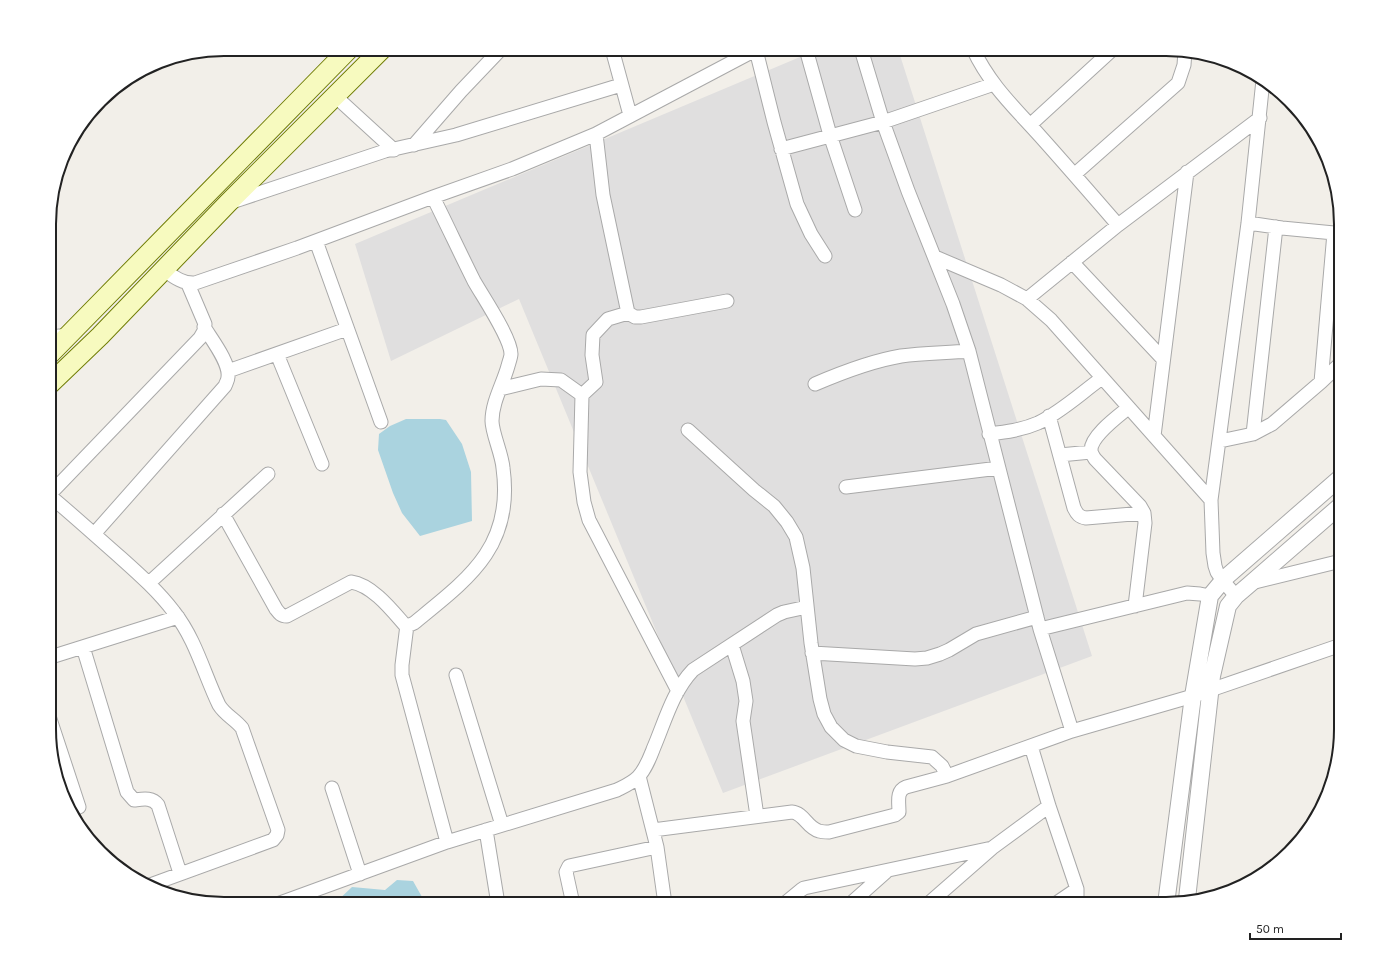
<svg xmlns="http://www.w3.org/2000/svg" width="1390" height="953" font-family="Karla,sans-serif">
<rect width="100%" height="100%" fill="#f2efe9"/>
<path fill="#e0dfdf" d="M819,49H898L1092,656L723,793L519,299L391,361L355,244Z"/>
<path fill="#aad3df" d="M406,419H440L446,420L462,444L471,472L472,521L420,536L402,513L393,493L378,450L379,434L390,426Z
M397,880L413,881L426,904H334L352,887L385,890Z"/>
<g fill="none" stroke-linecap="round" stroke-linejoin="round">
<g stroke="#a9a9a9" stroke-width="15">
<path id="minor" d="M612,49L630,115
M806,49L830,135L855,210
M861,49L883,122L908,191L953,304L969,351L1040,629L1072,731
M973,49C990,85 1014,107 1040,136C1066,165 1092,195 1118,225
M756,50L774,122L797,204L811,234L825,256
M335,96L394,150
M1030,125L1113,49
M596,134L603,195L628,313L635,317H641L727,301
M414,145L461,91L501,49
M781,149L883,122L994,84
M1075,174L1178,83L1184,65L1185,51
M232,202L385,151L456,135L621,85
M1248,223L1282,228L1334,233L1341,231
M316,241L381,422
M935,257L1001,285L1027,299L1051,320L1211,500
M1072,262L1163,359
M164,270C174,277 183,284 195,283L297,248L433,197L512,169L596,134L757,49
M1027,299L1118,225L1260,118
M628,313L608,319L593,335L592,355L596,382L582,395L580,472L584,502L589,520L678,691
M50,337L69,335
M277,354L322,464
M228,371L347,329
M1321,382L1334,233
M815,384C843,372 871,361 901,356C923,353 946,353 969,351
M500,389L541,379L561,380L582,395
M1128,408C1117,417 1091,436 1091,450C1091,453 1093,456 1095,459L1140,506L1144,513L1145,523L1135,606
M1049,416L1074,508C1077,514 1079,517 1086,518L1144,513
M688,430L754,490L774,506L787,522L796,537L803,568L811,643L820,699L824,714L831,727L844,740L856,746L887,752L932,757L942,766L947,776
M989,434C1006,432 1022,430 1038,423C1061,412 1081,393 1102,378
M1253,434L1276,227
M1154,436L1187,172
M1220,441L1253,434L1272,424L1321,382L1341,363
M1060,455L1091,452
M846,487L999,468
M50,494L200,338L204,331L205,324L188,284
M50,496C74,516 97,537 121,558C140,575 159,592 174,612C196,640 204,674 219,705C225,715 235,719 242,728L278,830L277,835L273,840L150,885
M223,514L276,609C279,613 281,616 287,616L351,582C372,585 391,609 404,624C408,626 410,625 414,623C468,579 514,547 503,468C502,454 492,433 492,421C492,402 503,384 508,366C509,362 511,357 511,354C511,338 483,297 474,281C460,253 447,225 433,197
M94,534L225,386C226,383 228,380 228,377C230,363 212,340 204,327
M149,583L268,474
M1251,583L1341,561
M1236,596L1223,581L1217,572L1215,566L1213,553L1211,500L1248,223L1263,80
M407,625L402,665V675L447,842
M1040,629L1187,593L1200,594L1210,596
M732,645L743,681L746,701L743,721L757,816
M83,647L127,792L134,800C143,799 152,797 158,805L180,873
M812,653L915,659L927,658L940,654L949,650L976,634L1037,617
M50,658L54,656L178,617
M456,675L502,825
M50,719L79,807
M1031,746L1049,806L1077,889V904
M639,776L657,847L665,904
M332,788L360,874
M486,830L498,904
M653,830L792,812C804,813 807,828 819,831C822,832 826,832 829,832L895,815L899,812C899,802 896,791 906,787L947,776L1072,731L1193,696L1341,645
M277,904L447,842L617,790C625,786 632,783 638,777C646,769 650,757 654,747C665,721 673,691 693,670L777,615L784,612L807,607
M573,904L566,872L569,866L657,847
M784,904L801,890L804,888L992,848
M850,904L886,872
M928,904L992,848L1049,806
M1055,904L1077,889"/>
</g>
<g stroke="#a9a9a9" stroke-width="18">
<path id="tertiary" d="M1187,899L1212,676L1228,606L1236,596L1250,584L1341,505
M1166,904L1193,696L1210,596L1225,578L1341,477"/>
</g>
<g stroke="#707d05" stroke-width="21">
<path id="secondary" d="M50,354L349,49
M50,384L100,336L228,203L382,49"/>
</g>
<use href="#minor" stroke="#fff" stroke-width="13"/>
<use href="#tertiary" stroke="#fff" stroke-width="16"/>
<use href="#secondary" stroke="#f7fabf" stroke-width="19"/>
</g>
<path d="M0 0H1390V953H0ZM224 56H1166A168 168 0 0 1 1334 224V729A168 168 0 0 1 1166 897H224A168 168 0 0 1 56 729V224A168 168 0 0 1 224 56Z" fill="#fff" fill-rule="evenodd"/>
<path fill="none" stroke="#222" stroke-width="2" d="M224 56H1166A168 168 0 0 1 1334 224V729A168 168 0 0 1 1166 897H224A168 168 0 0 1 56 729V224A168 168 0 0 1 224 56Z"/>
<path d="M1250 933v6h91v-6" fill="none" stroke="#222222" stroke-width="2"/>
<text x="1256" y="933" font-size="12" fill="#222222" stroke="#ffffff" stroke-width="3" paint-order="stroke">50 m</text>
</svg>
